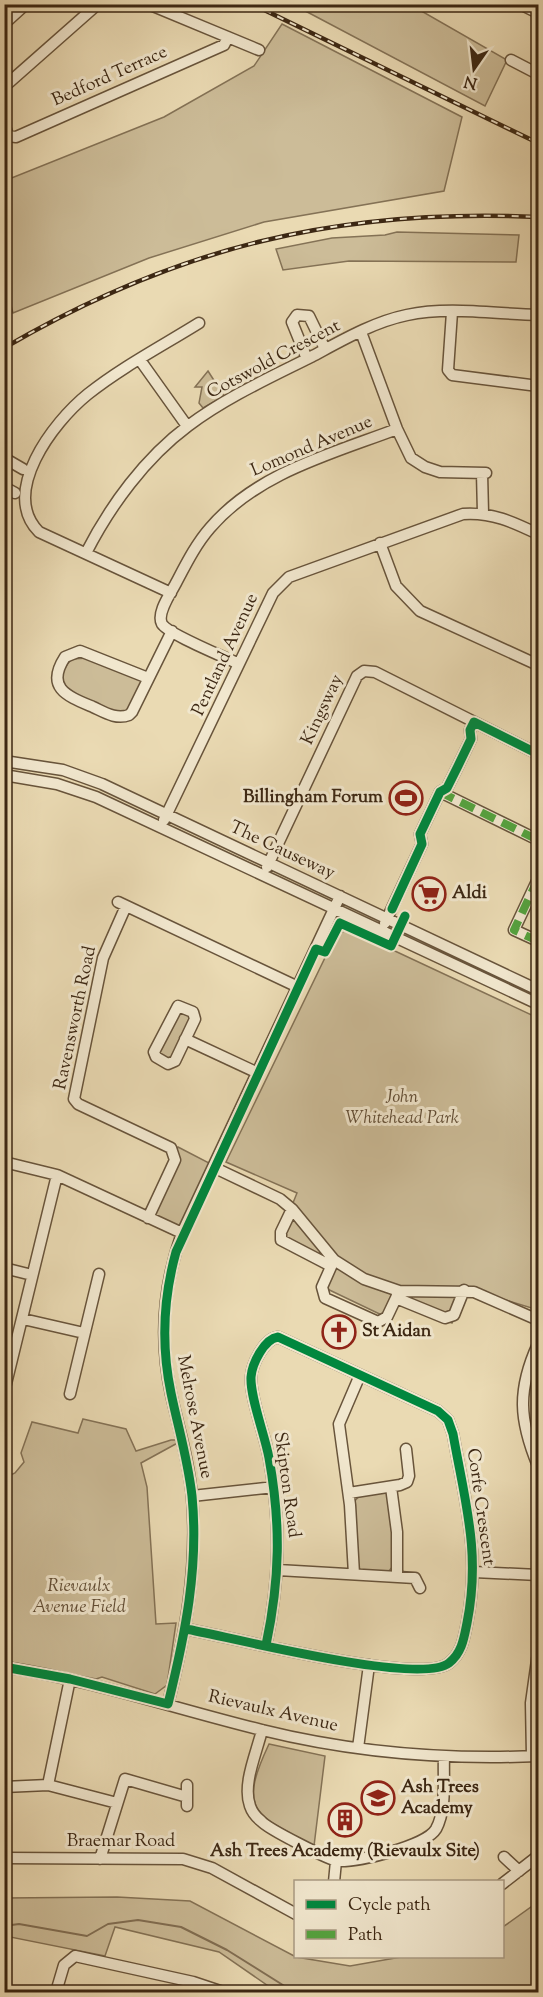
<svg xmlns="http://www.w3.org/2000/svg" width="543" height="1997" font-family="'Sorts Mill Goudy',serif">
<rect width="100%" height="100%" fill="#eadab3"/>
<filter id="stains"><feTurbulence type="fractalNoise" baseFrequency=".00333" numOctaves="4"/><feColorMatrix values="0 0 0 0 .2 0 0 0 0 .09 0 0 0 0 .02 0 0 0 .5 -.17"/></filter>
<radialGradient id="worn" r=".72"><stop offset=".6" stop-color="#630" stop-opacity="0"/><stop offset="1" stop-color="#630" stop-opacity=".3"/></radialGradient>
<path fill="#ccbc98" stroke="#847256" stroke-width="1.5" d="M294,5H411L507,60L485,106Z
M282,24L462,117L444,191L264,222L149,258L13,313L5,284L4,181L164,117L254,66Z
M397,232L519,235L516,262L349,261L283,270L276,249L332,238L385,235Z
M208,371L224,396L203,408L199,403L202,387H195Z
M88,658L146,682C142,690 139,702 133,708C116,724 84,701 67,693C61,678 60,671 72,659Z
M350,930L538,1018V1310L467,1288L452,1323L399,1302L390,1319L319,1285L326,1267L278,1240L297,1193L226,1162L337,933Z
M178,1006L196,1017L172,1064L154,1055Z
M178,1147L211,1164L182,1230L151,1217Z
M83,1419L126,1429L136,1451L171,1440H183L141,1463L147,1487L156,1624L176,1623L167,1685L155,1694L102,1677L96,1679L5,1661L4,1478L15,1473L24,1462L21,1453L32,1422L78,1433Z
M383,1491L389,1495L394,1565L388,1572L363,1571L357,1567L353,1503L361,1494Z
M269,1744L325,1756L314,1846C255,1814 237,1812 269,1744Z
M117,1897L190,1901L296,1957L350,1966L401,1957L502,1956L503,1927L538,1902V1992H277L219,1952L115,1927L105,1956L5,1936V1898Z"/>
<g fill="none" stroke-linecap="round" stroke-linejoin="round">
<path stroke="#816e53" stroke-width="2" d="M4,1926L19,1924L87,1936L108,1924L138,1920L181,1927L227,1950L294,1992
M525,1992L538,1981"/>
<g stroke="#68543b" stroke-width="13">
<path id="minor" d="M148,4L259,50
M520,4L538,13
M4,24L26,4
M511,60L538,74
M4,87L98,4
M4,123L8,136
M8,136L16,137L224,45L228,37
M452,312L448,370L452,375L538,386
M361,332L397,429L411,458L425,467L440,472L486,473
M307,359L292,322L297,315L309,316L325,349
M140,360L187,426
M4,458L23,469
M482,473L483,513
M4,487L15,493
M380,543L396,586L420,611L538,665
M86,553C110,506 145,458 188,426C225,398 269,378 311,357C341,341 373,322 407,315C448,306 496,314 538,315
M171,593L39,532C0,493 52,423 88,394C122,367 162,346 199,323
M239,664C225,657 168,634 162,624C156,613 171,593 176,583C186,564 196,544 210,528C257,473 331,454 397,429
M148,678L80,651L65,657C45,688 67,696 93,707C104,712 116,720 129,715L132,712L172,631
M4,761L63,770L102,784L538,990
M4,775L57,784L96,797L538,1004
M440,792L538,840
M164,820L273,593L289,577L463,514C492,512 513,522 538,534
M267,867L357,676L364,671L375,672L538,754
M538,879L514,930L538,941
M118,902L298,987
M126,906L103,958L74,1099L78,1104L171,1148L175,1160L148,1218
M385,923L422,844L420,834L440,792L447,788L458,766L471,739L470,730L474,722
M178,1006L193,1012L195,1019L175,1061L168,1064L156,1057L154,1052Z
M185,1039L258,1073
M4,1162L57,1175L182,1233
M213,1167L280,1199L292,1209L334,1260L364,1279L399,1291L474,1292L538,1320
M292,1209L281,1232V1240L331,1266
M334,1260L322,1287L325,1298L378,1322L387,1317L396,1298
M4,1268L32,1275
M398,1292L396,1298L445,1318L454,1315L464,1290
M23,1319L84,1333
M538,1344C517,1390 519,1420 538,1466
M4,1392L57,1175
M70,1394L99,1274
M391,1487L397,1532V1577
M349,1493L400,1485L407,1482L409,1476L406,1449
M192,1496L274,1487
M278,1570L415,1578L420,1588
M474,1572L538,1575
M354,1574L350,1505L339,1424L360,1375
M186,1629C230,1637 420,1686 449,1663C462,1653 464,1638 467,1623C481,1553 465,1502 453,1434L448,1420L438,1411L278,1337C264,1339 252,1364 251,1377C250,1398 265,1435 269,1458C281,1524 280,1579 266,1645
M4,1667C92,1680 176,1709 262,1730C351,1752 446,1760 538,1756
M168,1704C185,1635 198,1569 192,1497C189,1462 179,1429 171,1394C159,1339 163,1286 182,1233L340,896
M262,1730C257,1752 242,1784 250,1806C252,1812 256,1817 261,1821C268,1829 329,1860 338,1861C359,1862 426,1846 436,1829C447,1809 443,1777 444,1756
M358,1748L369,1665
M532,1756L531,1703L538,1653
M48,1785L70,1679
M187,1785V1806
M4,1787L48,1785L117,1803
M504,1857L519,1871
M4,1858L183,1859L212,1868L296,1914
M100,1859L125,1779L187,1797
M334,1882L336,1861
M502,1884L538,1856
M56,1992L64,1965L75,1956L193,1982L223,1992"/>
</g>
<use href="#minor" stroke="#f1e7ce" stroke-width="10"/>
<g stroke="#3c2713" stroke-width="4.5">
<path id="rail" d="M252,4L538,143
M4,348C177,247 339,208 538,217"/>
</g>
<use href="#rail" stroke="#f1e7ce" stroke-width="2" stroke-dasharray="7" stroke-linecap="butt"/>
<path stroke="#54a33f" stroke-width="8" stroke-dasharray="15 8" stroke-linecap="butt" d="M440,792L538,840
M538,879L514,930L538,941"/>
<g stroke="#f1e7ce" stroke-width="13">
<path id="cycleway" d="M392,909L422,844L420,834L440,792L447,788L458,766L471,739L470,730L474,722L538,754
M186,1629C230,1637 420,1686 449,1663C462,1653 464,1638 467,1623C481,1553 465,1502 453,1434L448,1420L438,1411L278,1337C264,1339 252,1364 251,1377C250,1398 265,1435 269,1458C281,1524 280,1579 266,1645
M4,1667L70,1679L168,1704C185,1635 199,1568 192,1496C188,1460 178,1427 171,1393C161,1345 163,1299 176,1252L316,949L325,952L340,923L391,946L405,916"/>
</g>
<use href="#cycleway" stroke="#00873e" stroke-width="9"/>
</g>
<defs>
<g id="stadium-ring" transform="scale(1.725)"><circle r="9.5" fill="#f1e7ce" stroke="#8f2418" stroke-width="1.5"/><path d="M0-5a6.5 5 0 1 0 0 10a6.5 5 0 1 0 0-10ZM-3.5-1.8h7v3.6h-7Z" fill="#8f2418"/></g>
<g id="supermarket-ring" transform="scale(1.725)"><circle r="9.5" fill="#f1e7ce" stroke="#8f2418" stroke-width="1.5"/><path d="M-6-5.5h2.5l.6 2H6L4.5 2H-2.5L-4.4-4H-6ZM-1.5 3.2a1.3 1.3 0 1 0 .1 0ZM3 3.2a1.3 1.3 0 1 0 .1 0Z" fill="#8f2418"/></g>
<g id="church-ring" transform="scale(1.725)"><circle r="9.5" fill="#f1e7ce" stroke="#8f2418" stroke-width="1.5"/><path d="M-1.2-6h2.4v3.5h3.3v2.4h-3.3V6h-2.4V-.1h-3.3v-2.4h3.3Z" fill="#8f2418"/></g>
<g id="school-ring" transform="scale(1.725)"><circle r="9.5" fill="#f1e7ce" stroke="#8f2418" stroke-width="1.5"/><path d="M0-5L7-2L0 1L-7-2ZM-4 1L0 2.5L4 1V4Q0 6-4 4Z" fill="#8f2418"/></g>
<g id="building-ring" transform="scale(1.725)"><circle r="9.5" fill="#f1e7ce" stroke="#8f2418" stroke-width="1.5"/><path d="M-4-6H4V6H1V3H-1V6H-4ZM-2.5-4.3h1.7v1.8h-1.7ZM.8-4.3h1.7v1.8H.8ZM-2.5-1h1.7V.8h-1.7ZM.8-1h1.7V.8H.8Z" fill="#8f2418"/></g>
</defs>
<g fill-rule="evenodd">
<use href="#stadium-ring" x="406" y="798"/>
<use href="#supermarket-ring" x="429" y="894"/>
<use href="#church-ring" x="339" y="1332"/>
<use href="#school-ring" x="378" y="1798"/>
<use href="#building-ring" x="345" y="1820"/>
</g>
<g text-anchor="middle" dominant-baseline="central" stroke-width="6" stroke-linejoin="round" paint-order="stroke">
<g font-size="18" fill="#3c2713" stroke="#f1e7ce">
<text transform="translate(110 77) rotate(-24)">Bedford Terrace</text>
<text transform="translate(274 360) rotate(-28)">Cotswold Crescent</text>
<text transform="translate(312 447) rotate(-23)">Lomond Avenue</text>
<text transform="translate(226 655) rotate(-65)">Pentland Avenue</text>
<text transform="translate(323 710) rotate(-65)">Kingsway</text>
<text transform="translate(282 851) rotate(25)">The Causeway</text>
<text transform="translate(76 1018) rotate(-78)">Ravensworth Road</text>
<text transform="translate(194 1417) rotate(79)">Melrose Avenue</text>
<text transform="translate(286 1485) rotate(82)">Skipton Road</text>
<text transform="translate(480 1507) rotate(82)">Corfe Crescent</text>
<text transform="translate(273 1712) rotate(13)">Rievaulx Avenue</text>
<text x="121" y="1842">Braemar Road</text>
</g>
<g font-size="18" font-weight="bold" fill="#3c2713" stroke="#f1e7ce" text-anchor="start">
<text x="383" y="798" text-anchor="end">Billingham Forum</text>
<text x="452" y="894">Aldi</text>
<text x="362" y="1332">St Aidan</text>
<text x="401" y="1788">Ash Trees<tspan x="401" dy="21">Academy</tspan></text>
<text x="345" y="1852" text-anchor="middle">Ash Trees Academy (Rievaulx Site)</text>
</g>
<g font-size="18" font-style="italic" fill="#604c34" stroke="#f1e7ce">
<text x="402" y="1098">John<tspan x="402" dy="21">Whitehead Park</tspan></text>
<text x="79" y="1587">Rievaulx<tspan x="79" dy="21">Avenue Field</tspan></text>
</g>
</g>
<rect width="543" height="1997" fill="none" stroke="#eadab3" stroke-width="24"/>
<rect x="6" y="6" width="531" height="1985" fill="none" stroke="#3c2713" stroke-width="3"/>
<rect x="12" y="12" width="519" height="1973" fill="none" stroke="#3c2713" stroke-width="1.5"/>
<rect x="294" y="1880" width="210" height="78" fill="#f1e7ce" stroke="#a99a83" stroke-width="1.5"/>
<rect x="306" y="1900" width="30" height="9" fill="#00873e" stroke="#a99a83" stroke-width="1.5"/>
<text x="348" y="1910" font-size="18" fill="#3c2713">Cycle path</text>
<rect x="306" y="1930" width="30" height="9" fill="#54a33f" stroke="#a99a83" stroke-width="1.5"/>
<text x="348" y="1940" font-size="18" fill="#3c2713">Path</text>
<g transform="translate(474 69) rotate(194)" stroke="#f1e7ce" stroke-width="4.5" paint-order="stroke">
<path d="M0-4.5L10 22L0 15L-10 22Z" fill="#3c2713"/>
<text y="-9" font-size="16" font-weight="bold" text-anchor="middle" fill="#3c2713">N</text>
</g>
<rect width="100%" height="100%" filter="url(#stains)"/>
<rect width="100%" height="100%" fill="url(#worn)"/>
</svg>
